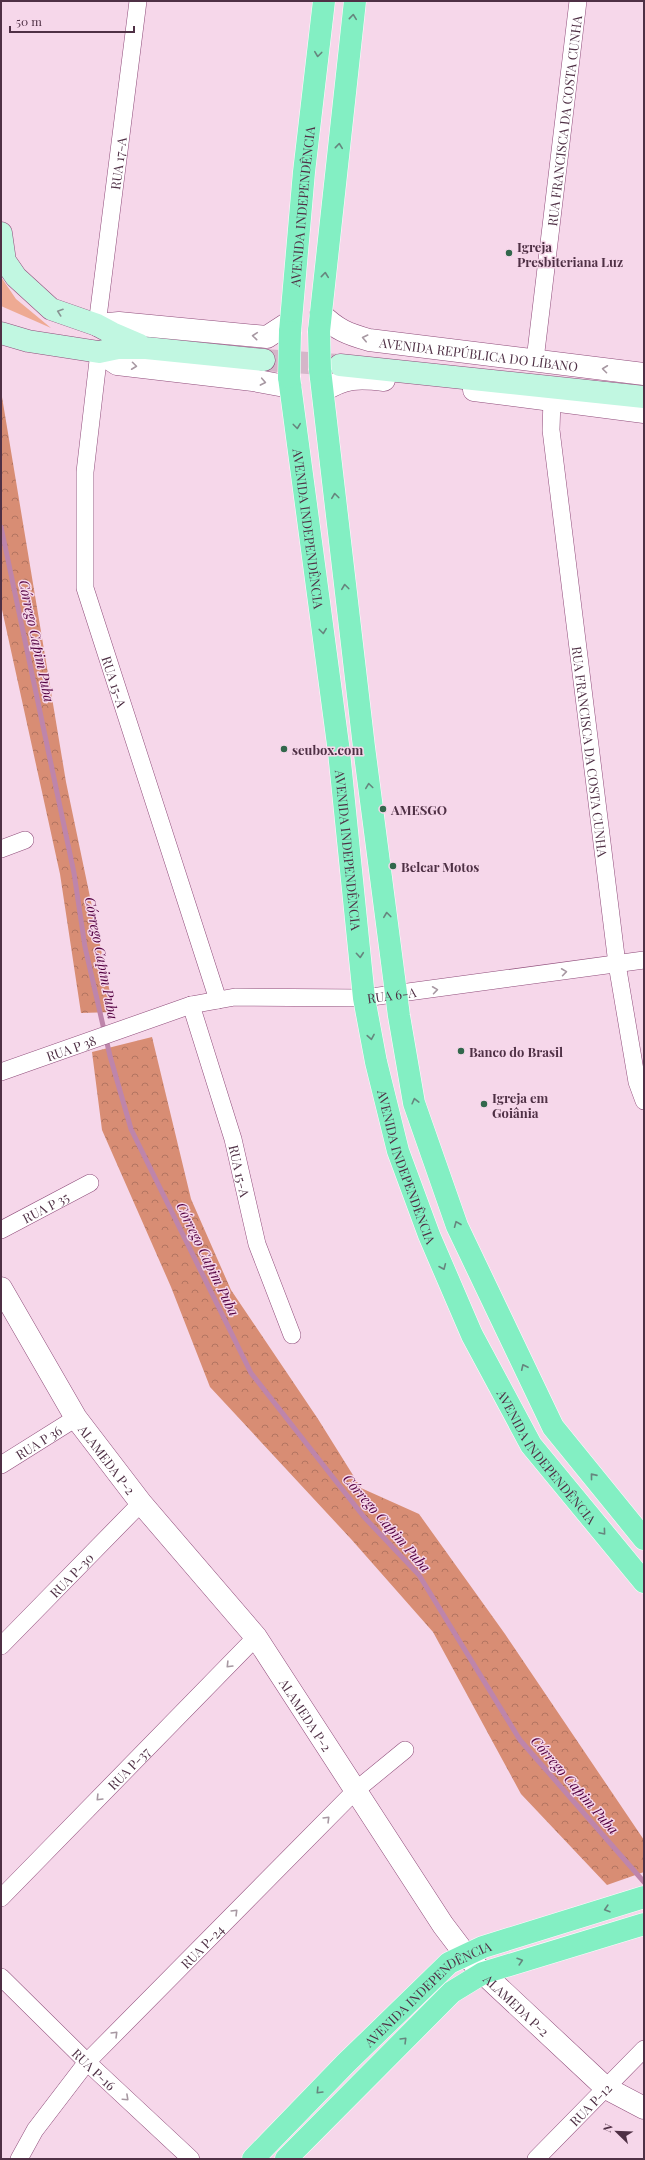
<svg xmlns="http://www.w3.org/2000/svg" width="645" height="2160" font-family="'Playfair Display',serif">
<defs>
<pattern id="forest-crowns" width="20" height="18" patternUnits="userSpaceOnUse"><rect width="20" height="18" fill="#d88d74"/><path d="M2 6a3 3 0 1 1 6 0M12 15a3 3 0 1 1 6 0" fill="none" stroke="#b27461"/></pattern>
</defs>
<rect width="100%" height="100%" fill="#f6d7ea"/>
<path fill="#eeaa93" d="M1,277L16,299L51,328L1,306Z"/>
<path fill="url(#forest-crowns)" d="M1,391L66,782L114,1012L81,1013L60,874L1,605Z
M152,1037L191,1199L231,1290L318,1419L361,1488L419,1514L505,1634L644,1840V1872L607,1885L521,1794L433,1632L351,1539L210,1387L171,1287L102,1130L92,1052Z"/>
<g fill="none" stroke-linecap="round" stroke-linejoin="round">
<path stroke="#be85ab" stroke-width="5" d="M1,527L74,873L85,947L110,1056L131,1129L251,1373L364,1517L419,1575L520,1740L644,1882"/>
<path stroke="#d5b6c9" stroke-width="22" stroke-dasharray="22 11" stroke-linecap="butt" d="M264,360L339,365"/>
<g stroke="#8f4c7a" stroke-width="18">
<g id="minor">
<path id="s1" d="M97,325L138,1"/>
<path id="s2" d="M99,352L85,472V588L218,1000"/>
<path id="s3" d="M535,360L578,1"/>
<path id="s4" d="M552,399L551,430L617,964L637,1082L644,1101"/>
<path d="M1,849L25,840"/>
<path id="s5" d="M191,1005L233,1139L257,1244L292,1335"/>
<path id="s6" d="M1,1072L191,1005L235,997L364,998L644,960"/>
<path id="s7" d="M1,1230L90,1183"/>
<path id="s8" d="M1,1465L76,1418"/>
<path id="s9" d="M1,1646L141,1503"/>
<path id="s10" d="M1,1898L256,1637"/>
<path id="s11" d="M1,1977L87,2062L191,2159"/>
<path id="s12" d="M19,2159L35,2130L87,2062L355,1791L405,1750"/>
<path id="s13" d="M536,2159L644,2049"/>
</g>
</g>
<g stroke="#8f4c7a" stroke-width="23">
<g id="tertiary">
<path id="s14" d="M321,314C337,330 348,334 369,340L644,374"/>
<path d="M97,325L119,323L267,337L290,322"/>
<path d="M99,352L117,364L253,380L290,387"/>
<path d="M474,390L644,412"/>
<path d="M323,391C345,377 358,377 384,380"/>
<path id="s15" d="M1,1288L76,1418L141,1503L256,1637L443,1925L465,1954L483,1973L606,2088L644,2108"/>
</g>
</g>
<g stroke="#8f4c7a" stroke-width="23">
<path id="secondary" d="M1,233L5,261L16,277L51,309L97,325L112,333L140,345
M1,333L28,341L99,352L118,348H146L264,360
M340,365L644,397"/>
</g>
<g stroke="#fff" stroke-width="23">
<g id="primary">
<path d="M319,331L355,1"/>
<path id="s16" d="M290,332L304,172L324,1"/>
<path d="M320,370L364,747L399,1016L414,1103L457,1226L553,1427L644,1539"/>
<path id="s17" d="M289,377L339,752L364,998L376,1062L398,1151L429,1235L472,1335L531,1445L644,1582"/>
<path id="s18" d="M253,2159L346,2063L449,1963L483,1947L644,1897"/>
<path d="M286,2159L452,1992L483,1973L644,1924"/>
</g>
</g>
<use href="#minor" stroke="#fff" stroke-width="17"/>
<use href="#tertiary" stroke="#fff" stroke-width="22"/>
<use href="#secondary" stroke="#c1f7e1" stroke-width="22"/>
<use href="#primary" stroke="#83efc3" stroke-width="22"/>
<g stroke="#fff" stroke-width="23" stroke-linecap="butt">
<path id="primary-bridge" d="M319,331L320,370
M289,377L290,332"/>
</g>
<use href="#primary-bridge" stroke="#83efc3" stroke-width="22"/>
</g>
<defs><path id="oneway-chevron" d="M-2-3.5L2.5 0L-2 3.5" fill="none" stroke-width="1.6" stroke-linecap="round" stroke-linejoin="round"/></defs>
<g stroke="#66867e">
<use href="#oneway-chevron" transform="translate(353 17) rotate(-84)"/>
<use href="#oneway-chevron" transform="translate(318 54) rotate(97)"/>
<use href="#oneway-chevron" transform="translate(339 146) rotate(-84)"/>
<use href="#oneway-chevron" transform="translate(325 275) rotate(-84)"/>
<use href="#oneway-chevron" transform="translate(297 426) rotate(83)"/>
<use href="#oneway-chevron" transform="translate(335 496) rotate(-97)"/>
<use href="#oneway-chevron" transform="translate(345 587) rotate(-97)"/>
<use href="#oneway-chevron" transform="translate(323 631) rotate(83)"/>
<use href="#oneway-chevron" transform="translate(369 786) rotate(-98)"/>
<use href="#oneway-chevron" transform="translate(387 915) rotate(-97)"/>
<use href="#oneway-chevron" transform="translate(360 955) rotate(85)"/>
<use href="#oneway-chevron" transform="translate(371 1037) rotate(80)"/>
<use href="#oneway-chevron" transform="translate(415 1101) rotate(-104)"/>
<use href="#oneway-chevron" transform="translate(457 1224) rotate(-112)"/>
<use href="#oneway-chevron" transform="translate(443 1267) rotate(67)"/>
<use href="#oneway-chevron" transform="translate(524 1367) rotate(-115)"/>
<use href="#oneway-chevron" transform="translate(593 1476) rotate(-129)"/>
<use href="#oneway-chevron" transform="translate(603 1532) rotate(50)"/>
<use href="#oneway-chevron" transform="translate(607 1909) rotate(163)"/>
<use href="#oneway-chevron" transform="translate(520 1961) rotate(-17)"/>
<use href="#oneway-chevron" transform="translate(404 2040) rotate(-45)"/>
<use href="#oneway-chevron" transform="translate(319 2091) rotate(134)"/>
</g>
<use stroke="#889493" href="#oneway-chevron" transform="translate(60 312) rotate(-161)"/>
<g stroke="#a798a2">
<use href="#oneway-chevron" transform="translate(255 336) rotate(-175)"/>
<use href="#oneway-chevron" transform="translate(365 338) rotate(-167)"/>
<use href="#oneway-chevron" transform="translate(134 366) rotate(7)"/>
<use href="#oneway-chevron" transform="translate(605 369) rotate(-173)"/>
<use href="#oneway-chevron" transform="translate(263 382) rotate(11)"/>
<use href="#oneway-chevron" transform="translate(564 972) rotate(-8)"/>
<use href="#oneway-chevron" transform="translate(435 990) rotate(-8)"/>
<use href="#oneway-chevron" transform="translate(229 1665) rotate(134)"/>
<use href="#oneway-chevron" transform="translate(99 1798) rotate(134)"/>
<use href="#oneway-chevron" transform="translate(327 1819) rotate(-45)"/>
<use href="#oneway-chevron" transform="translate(235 1912) rotate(-45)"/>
<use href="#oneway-chevron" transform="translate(115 2034) rotate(-45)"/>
<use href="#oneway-chevron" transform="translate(126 2098) rotate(43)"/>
</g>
<g fill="#32674c" stroke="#f6d7ea" stroke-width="1.5">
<circle cx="509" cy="253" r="4"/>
<circle cx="284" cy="749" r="4"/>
<circle cx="383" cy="809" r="4"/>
<circle cx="393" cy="866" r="4"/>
<circle cx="461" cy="1051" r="4"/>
<circle cx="484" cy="1104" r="4"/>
</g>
<g text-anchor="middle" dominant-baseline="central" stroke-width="3" stroke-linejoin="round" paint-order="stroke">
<g font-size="13" fill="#4f3045" stroke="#f6d7ea">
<text stroke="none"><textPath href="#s3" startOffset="241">RUA FRANCISCA DA COSTA CUNHA</textPath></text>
<text stroke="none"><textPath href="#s1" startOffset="163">RUA 17-A</textPath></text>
<text stroke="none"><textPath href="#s16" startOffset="126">AVENIDA INDEPENDÊNCIA</textPath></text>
<text stroke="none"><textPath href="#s14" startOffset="166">AVENIDA REPÚBLICA DO LÍBANO</textPath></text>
<text stroke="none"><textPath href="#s17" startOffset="153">AVENIDA INDEPENDÊNCIA</textPath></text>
<text stroke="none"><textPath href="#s2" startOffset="335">RUA 15-A</textPath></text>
<text stroke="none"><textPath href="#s4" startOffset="355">RUA FRANCISCA DA COSTA CUNHA</textPath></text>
<text stroke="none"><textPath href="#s17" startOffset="477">AVENIDA INDEPENDÊNCIA</textPath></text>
<text stroke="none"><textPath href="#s6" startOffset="403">RUA 6-A</textPath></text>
<text stroke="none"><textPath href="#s6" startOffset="74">RUA P 38</textPath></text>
<text stroke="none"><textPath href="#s17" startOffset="800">AVENIDA INDEPENDÊNCIA</textPath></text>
<text stroke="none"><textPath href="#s5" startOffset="173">RUA 15-A</textPath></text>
<text stroke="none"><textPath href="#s7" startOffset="50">RUA P 35</textPath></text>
<text stroke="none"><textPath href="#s8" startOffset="44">RUA P 36</textPath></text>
<text stroke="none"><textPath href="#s17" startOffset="1124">AVENIDA INDEPENDÊNCIA</textPath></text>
<text stroke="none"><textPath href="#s15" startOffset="202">ALAMEDA P-2</textPath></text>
<text stroke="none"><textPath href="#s9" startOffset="100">RUA P-30</textPath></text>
<text stroke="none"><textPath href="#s15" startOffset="526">ALAMEDA P-2</textPath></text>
<text stroke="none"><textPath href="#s10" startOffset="182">RUA P-37</textPath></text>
<text stroke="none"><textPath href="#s12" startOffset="282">RUA P-24</textPath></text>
<text stroke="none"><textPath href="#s18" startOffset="242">AVENIDA INDEPENDÊNCIA</textPath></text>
<text stroke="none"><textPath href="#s15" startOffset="886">ALAMEDA P-2</textPath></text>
<text stroke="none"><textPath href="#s11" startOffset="131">RUA P-16</textPath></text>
<text stroke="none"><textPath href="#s13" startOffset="77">RUA P-12</textPath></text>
</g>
<g font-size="13" font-weight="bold" fill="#4f3045" stroke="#f6d7ea" text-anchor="start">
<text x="517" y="246">Igreja<tspan x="517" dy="15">Presbiteriana Luz</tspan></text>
<text x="292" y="749">seubox.com</text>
<text x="391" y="809">AMESGO</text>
<text x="401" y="866">Belcar Motos</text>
<text x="469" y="1051">Banco do Brasil</text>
<text x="492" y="1097">Igreja em<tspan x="492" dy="15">Goiânia</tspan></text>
</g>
<g font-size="14" font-style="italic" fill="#540242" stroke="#f6d7ea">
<text transform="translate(37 641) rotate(78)">Córrego Capim Puba</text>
<text transform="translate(102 958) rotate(79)">Córrego Capim Puba</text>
<text transform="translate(208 1259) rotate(64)">Córrego Capim Puba</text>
<text transform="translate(387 1523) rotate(49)">Córrego Capim Puba</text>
<text transform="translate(575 1785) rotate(49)">Córrego Capim Puba</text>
</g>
</g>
<rect width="645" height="2160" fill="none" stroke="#4f3045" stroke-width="4"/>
<g transform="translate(617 2132) rotate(293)" stroke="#f6d7ea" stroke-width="3" paint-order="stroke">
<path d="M0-3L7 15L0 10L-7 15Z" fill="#4f3045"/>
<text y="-6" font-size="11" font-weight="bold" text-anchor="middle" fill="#4f3045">N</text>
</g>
<path d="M10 26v6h124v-6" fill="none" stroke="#4f3045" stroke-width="2"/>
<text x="16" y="26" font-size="12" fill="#4f3045" stroke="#f6d7ea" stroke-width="3" paint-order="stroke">50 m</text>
</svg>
